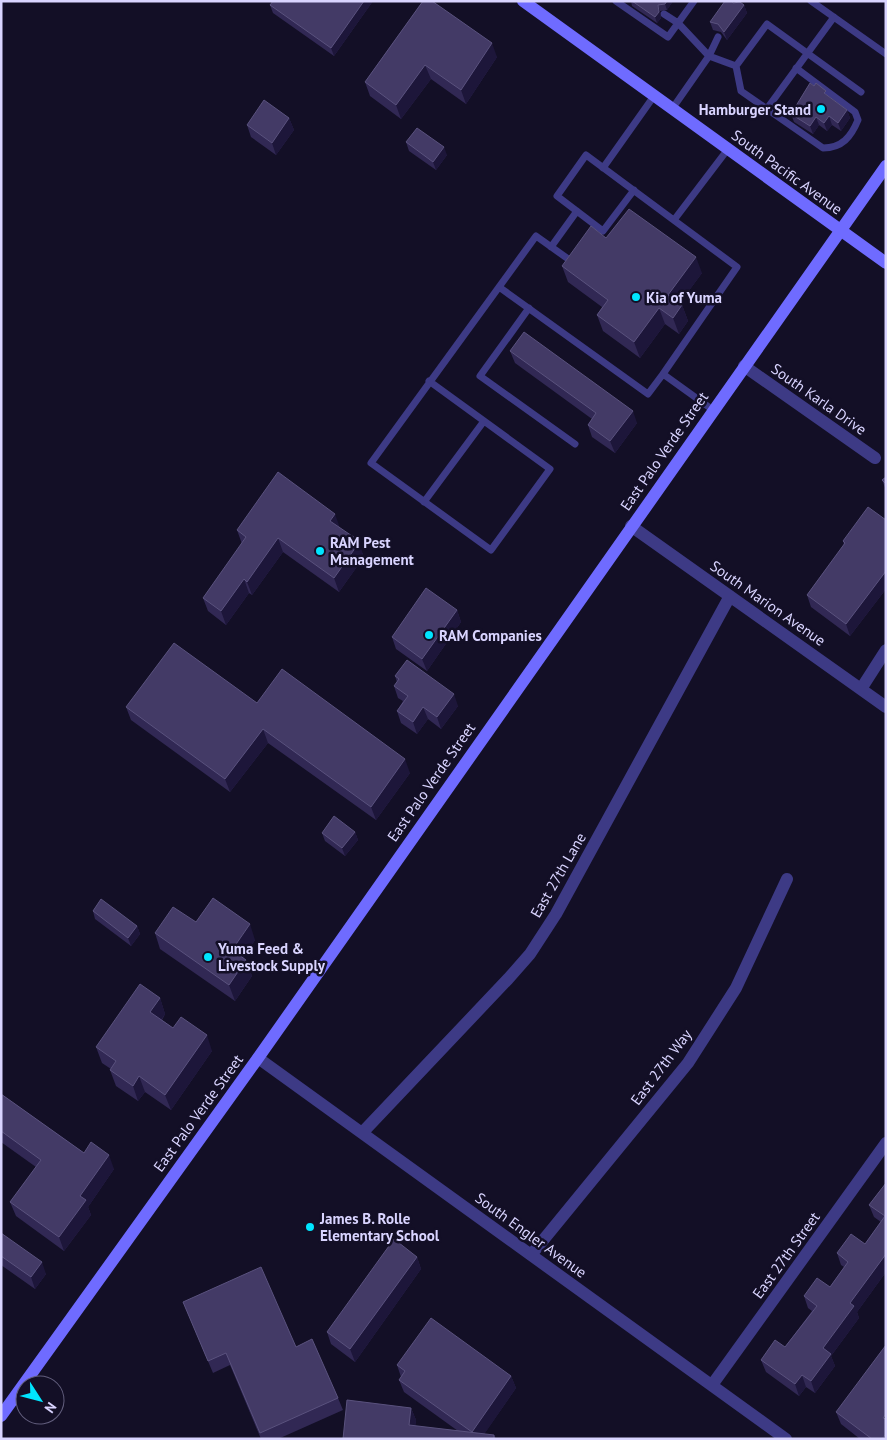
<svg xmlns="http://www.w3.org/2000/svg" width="887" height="1440" font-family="'PT Sans',sans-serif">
<rect width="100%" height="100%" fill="#130f26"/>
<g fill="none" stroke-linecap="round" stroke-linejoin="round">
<path stroke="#3d3a85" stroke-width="7" d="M616,1L668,37L694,1
M811,1L886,54
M664,14L678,23L709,56L736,66L767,24L861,92
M736,66L741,91L823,148C842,148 851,137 858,120L855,112L796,68
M672,109L709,56L718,37
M766,110L834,17
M603,168L654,96
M634,190L603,231L557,196L586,155L737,267L663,374
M674,220L728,149
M551,247L577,211
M571,261L536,236L499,287L648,394L663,374L713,410
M529,308L480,376L575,444
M429,381L550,469L491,550L371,463L499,287
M424,502L484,421"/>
<path stroke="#3d3a85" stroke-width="12" d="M744,366L875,458
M631,526L886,707
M861,689L886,650
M258,1058L786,1439
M362,1133L508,979L530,954L556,914L730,596
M531,1255L688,1063L736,988L787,879
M712,1385L886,1143"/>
<path stroke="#6f6bff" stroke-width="12" d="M523,1L886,263
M1,1416L258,1058L886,166"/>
</g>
<path fill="#312854" d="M373,1L334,56L273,13L270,5Z
M423,1L497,57L466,104L431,79L401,119L370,96L365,82Z
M631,1H673L667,10L660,11L661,18L657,23L632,6Z
M733,3L744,5L747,13L727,40L721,32L713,30L710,22Z
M827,95L847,110L850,118L841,131L832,125L827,131L819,125L813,134L794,122L791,114Z
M289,118L294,130L276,155L251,137L247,125Z
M406,142L447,155L436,170L409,151Z
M562,266L702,273L679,304L682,305L688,321L679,334L665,324L640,358L603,331L597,315L602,307L568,282Z
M510,351L637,423L615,453L592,437L588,425L592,419L515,363Z
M886,477V490L882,480Z
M886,520V589L850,636L811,607L807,595L844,545L843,541Z
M340,528L363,554L360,559L361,561L339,592L283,552L252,595L249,593L226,625L208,611L203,598L242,544L237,530Z
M457,610L461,622L427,671L396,649L392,637Z
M395,676L458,706L441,729L428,719L417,734L401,723L397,711L403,701L398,698L394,686L397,682Z
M257,703L410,773L376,820L268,743L230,792L131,720L126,707Z
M355,832L358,840L345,856L325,841L322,833Z
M93,911L137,926L140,934L131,946L95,919Z
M196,922L255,940L243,958L246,960L252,976L235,1001L160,949L155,933Z
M160,998L165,1014L162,1020L173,1028L212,1051L171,1110L145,1092L138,1101L116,1086L110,1070L111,1069L102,1063L96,1047Z
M1,1094L84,1153L114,1169L88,1207L91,1215L64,1251L16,1216L10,1202L36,1167L1,1142Z
M886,1183V1272L857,1312L859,1318L831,1356L835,1366L815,1393L806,1387L799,1396L766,1372L761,1360L785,1347L812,1311L808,1308L804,1296L830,1287L844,1267L841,1265L837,1253L865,1244L881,1222L874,1217L869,1205Z
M1,1233L46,1274L35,1289L1,1265Z
M417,1257L421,1269L355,1362L331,1344L327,1332Z
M183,1302L296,1347L338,1398L343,1410L278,1439H261L230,1365L213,1373Z
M397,1365L511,1376L516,1388L484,1434L494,1435L496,1439H343L411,1408L416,1420L415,1426L458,1431L404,1392L399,1380L401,1377Z
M836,1412L886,1439H860L841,1424Z"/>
<path fill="#1d163a" d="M364,1H373L334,56L331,48Z
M667,1H673L667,10L665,4Z
M658,5L660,11L661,18L657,23L655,17Z
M744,5L747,13L727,40L724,32Z
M492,43L497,57L466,104L461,90Z
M425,65L431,79L401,119L396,105Z
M847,110L850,118L841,131L838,123Z
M829,116L832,125L827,131L824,123Z
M816,117L819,125L813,134L810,126Z
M289,118L294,130L276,155L272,143Z
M444,147L447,155L436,170L433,162Z
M696,257L702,273L674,311L668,295Z
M682,305L688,321L679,334L673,318Z
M659,308L665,324L640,358L634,342Z
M633,411L637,423L615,453L610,441Z
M335,514L340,528L330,521Z
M278,538L283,552L252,595L247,582Z
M358,540L363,554L360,559L361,561L339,592L334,578Z
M886,571V589L850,636L846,624Z
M244,579L249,593L226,625L221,611Z
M457,610L461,622L427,671L422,659Z
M454,694L458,706L441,729L437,717Z
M423,707L428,719L417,734L413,722Z
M263,729L268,743L230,792L225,779Z
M405,759L410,773L376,820L371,807Z
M355,832L358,840L345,856L342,848Z
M250,924L255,940L238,965L232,950Z
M137,926L140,934L131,946L128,938Z
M246,960L252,976L235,1001L229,985Z
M160,998L165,1014L156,1028L150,1012Z
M207,1035L212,1051L171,1110L165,1095Z
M139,1076L145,1092L138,1101L133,1086Z
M109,1155L114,1169L88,1207L91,1215L64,1251L59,1237L80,1196Z
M886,1254V1272L857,1312L859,1318L831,1356L835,1366L815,1393L811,1381L823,1348L850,1303Z
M417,1257L421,1269L355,1362L350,1349Z
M42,1262L46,1274L35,1289L31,1277Z
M802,1375L806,1387L799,1396L795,1384Z
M511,1376L516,1388L481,1439L472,1432Z
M411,1408L416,1420L414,1437L409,1425Z"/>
<path fill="#433a66" stroke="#5a527e" d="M273,1H364L331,48L270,5Z
M423,1H432L492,43L461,90L425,65L396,105L365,82Z
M632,1H667L665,4L658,5L659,12L655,17Z
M725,1H732L733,3L740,2L744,5L724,32L718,24L710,22Z
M810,83L814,86L816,83L826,91L824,93L847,110L838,123L829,116L824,123L816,117L810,126L791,114Z
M264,100L289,118L272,143L247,125Z
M417,128L444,147L433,162L406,142Z
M629,209L696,257L668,295L682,305L673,318L659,308L634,342L597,315L608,300L562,266L591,226L606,238Z
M524,332L633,411L610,441L588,425L596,413L510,351Z
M278,472L335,514L330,521L358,540L354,546L356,547L334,578L278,538L247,582L244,579L221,611L203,598L246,537L237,530Z
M886,477V484L882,480Z
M868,507L886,520V571L846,624L807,595L845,543L843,541Z
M426,588L457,610L422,659L392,637Z
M174,643L257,703L282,669L405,759L371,807L263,729L225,779L126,707Z
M407,660L454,694L437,717L423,707L413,722L397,711L408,696L394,686L399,679L395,676Z
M334,816L355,832L342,848L322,833Z
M213,898L250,924L232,950L246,960L229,985L155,933L173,907L196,922Z
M101,899L137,926L128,938L93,911Z
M140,984L160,998L150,1012L173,1028L181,1017L207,1035L165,1095L139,1076L133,1086L110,1070L116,1061L96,1047Z
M1,1094L84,1153L91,1142L109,1155L80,1196L86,1200L59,1237L10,1202L41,1160L1,1131Z
M886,1183V1254L850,1303L854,1306L823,1348L831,1354L811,1381L802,1375L795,1384L761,1360L775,1340L785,1347L817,1306L804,1296L817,1278L830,1287L848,1262L837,1253L851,1234L865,1244L885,1216L869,1205Z
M1,1233L42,1262L31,1277L1,1256Z
M394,1239L417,1257L350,1349L327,1332Z
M261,1267L296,1347L312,1339L338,1398L260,1433L226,1353L208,1361L183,1302Z
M431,1318L511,1376L472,1432L399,1380L405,1371L397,1365Z
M886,1345V1414L883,1418L886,1419V1434L882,1439H872L836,1412Z
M347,1400L411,1408L409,1425L494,1435V1439H343Z"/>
<g fill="#00e5ff" stroke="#130f26" stroke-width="2">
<circle cx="821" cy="109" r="5"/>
<circle cx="636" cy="297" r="5"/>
<circle cx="320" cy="551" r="5"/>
<circle cx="429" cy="635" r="5"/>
<circle cx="208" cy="957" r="5"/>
<circle cx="310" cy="1227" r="5"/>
</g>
<g text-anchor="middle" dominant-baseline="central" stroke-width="5" stroke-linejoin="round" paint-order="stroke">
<g font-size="15" font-weight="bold" fill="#d9d4ff" stroke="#130f26" text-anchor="start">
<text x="811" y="109" text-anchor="end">Hamburger Stand</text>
<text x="646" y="297">Kia of Yuma</text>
<text x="330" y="542">RAM Pest<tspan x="330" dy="17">Management</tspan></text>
<text x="439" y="635">RAM Companies</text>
<text x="218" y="948">Yuma Feed &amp;<tspan x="218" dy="17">Livestock Supply</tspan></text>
<text x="320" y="1218">James B. Rolle<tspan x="320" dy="17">Elementary School</tspan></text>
</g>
<g font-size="15" fill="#d9d4ff" stroke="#130f26">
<text transform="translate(787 172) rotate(36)">South Pacific Avenue</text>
<text transform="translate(819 399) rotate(35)">South Karla Drive</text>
<text transform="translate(664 451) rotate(-55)">East Palo Verde Street</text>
<text transform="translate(768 603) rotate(35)">South Marion Avenue</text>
<text transform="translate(431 782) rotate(-55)">East Palo Verde Street</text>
<text transform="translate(558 875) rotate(-60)">East 27th Lane</text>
<text transform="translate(661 1067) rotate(-53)">East 27th Way</text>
<text transform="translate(198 1113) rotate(-54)">East Palo Verde Street</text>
<text transform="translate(531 1235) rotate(36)">South Engler Avenue</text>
<text transform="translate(786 1255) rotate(-54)">East 27th Street</text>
</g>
</g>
<rect width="887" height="1440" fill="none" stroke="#d9d4ff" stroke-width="5"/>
<g transform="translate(40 1400) rotate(126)"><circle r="24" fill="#130f26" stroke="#625e7d"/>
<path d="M0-4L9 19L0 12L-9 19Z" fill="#00e5ff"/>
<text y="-8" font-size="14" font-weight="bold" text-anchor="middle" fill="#d9d4ff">N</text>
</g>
</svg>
